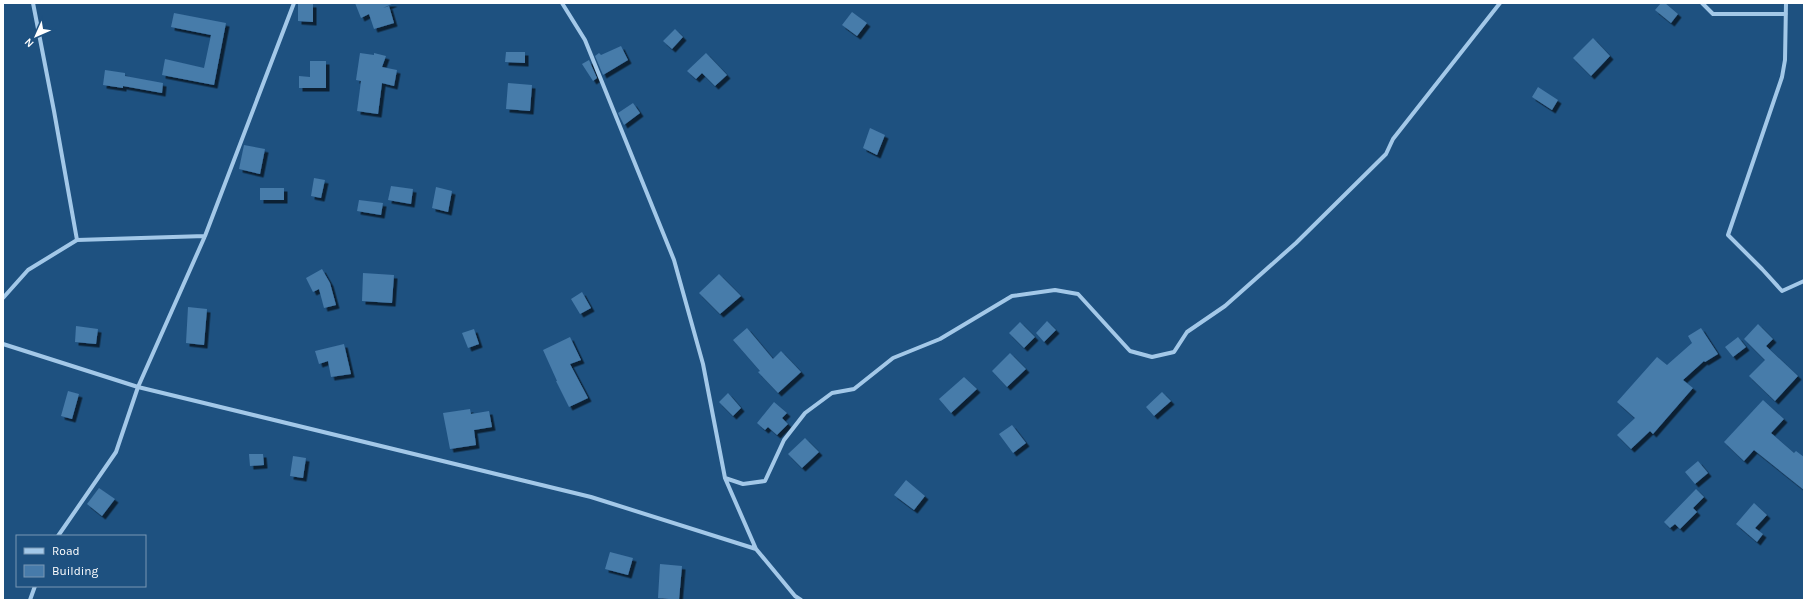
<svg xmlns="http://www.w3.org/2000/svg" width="1807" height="603" font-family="Karla,sans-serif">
<defs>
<filter id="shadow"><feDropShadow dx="3.5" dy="3.5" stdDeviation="0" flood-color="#0009"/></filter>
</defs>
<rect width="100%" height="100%" fill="#1e5180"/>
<path fill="#477baa" filter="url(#shadow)" d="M298,3L313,4V22L298,21Z
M355,3H394L383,8L389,6L394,23L374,29L369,14L361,18Z
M1661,3H1665L1678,14L1671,23L1655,10Z
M852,12L867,23L857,36L842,25Z
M174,13L226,23L214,85L162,75L165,59L204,68L211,35L171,27Z
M675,29L683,37L672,49L663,41Z
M1593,38L1610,56L1591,76L1573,58Z
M621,46L628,60L603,75L595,56L599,53L601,55Z
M506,52H525V63L505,62Z
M360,53L374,55V53L386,56L382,67L397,70L394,86L382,83L378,114L357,111L361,81L356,80Z
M706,53L727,75L715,86L702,73L696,79L687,71Z
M589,60L597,78L593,81L582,64Z
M310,61H326V88H299V76L310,77Z
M105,70L125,73V76L163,83L162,93L123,86V88L103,85Z
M508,83L532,85L530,111L506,109Z
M1538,87L1558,100L1552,110L1532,97Z
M633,103L640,113L624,125L618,113Z
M870,128L885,135L877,155L863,148Z
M244,145L265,149L260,174L239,169Z
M314,178L325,180L321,198L311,196Z
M391,186L413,189L411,204L388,200Z
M436,187L452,191L448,212L432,208Z
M260,188H284V200H260Z
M359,200L383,203L381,215L357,211Z
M322,269L330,283L336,305L324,308L319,289L313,292L306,278Z
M363,273L394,275L392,303L362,301Z
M719,274L741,296L720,314L699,293Z
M582,292L591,308L580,314L571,299Z
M188,307L207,309L204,345L186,343Z
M1047,321L1056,330L1044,342L1036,333Z
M1020,322L1035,337L1024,348L1009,333Z
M1758,324L1773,339L1766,346L1798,376L1775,401L1749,376L1765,360L1744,339Z
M76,326L98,329L96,344L75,342Z
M747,328L773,359L781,351L801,372L778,393L758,372L760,371L733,340Z
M1701,328L1718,354L1705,362L1704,361L1683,380L1693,388L1653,434L1650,431L1631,449L1617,435L1635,418L1617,402L1657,357L1667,365L1692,343L1688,336Z
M474,329L479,344L468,348L462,333Z
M570,337L581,360L570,364L588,398L569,407L556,381H557L543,350Z
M1738,337L1746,347L1733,357L1725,347Z
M344,344L351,374L331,377L328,361L319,364L315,351Z
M1010,353L1026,369L1007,387L992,371Z
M964,377L977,389L951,413L939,399Z
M68,391L79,394L72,419L61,416Z
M1162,392L1171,401L1154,416L1146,407Z
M728,393L741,408L733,416L719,402Z
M1763,400L1784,419L1771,433L1794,453L1796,451L1804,457V490L1754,450L1744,461L1724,442Z
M774,402L787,413L782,418L788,424L777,435L768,427L765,430L757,423Z
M470,409L471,414L489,411L492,427L474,430L476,445L450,449L443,413Z
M1012,425L1026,443L1013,453L999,434Z
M805,438L819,452L802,468L788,454Z
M249,454H263L264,465L250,466Z
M293,456L306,458L303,478L290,476Z
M1698,461L1708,473L1695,484L1685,472Z
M906,480L925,496L914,510L894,495Z
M99,488L115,499L102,516L87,504Z
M1696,489L1704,497L1693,508L1697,512L1680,529L1675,524L1670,528L1664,522Z
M1754,503L1767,515L1755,528L1763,534L1757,542L1736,524Z
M610,552L633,558L628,575L605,569Z
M660,564L682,566L679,600L658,598Z"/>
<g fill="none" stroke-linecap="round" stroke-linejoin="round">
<path stroke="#a3c8e8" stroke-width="4" d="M33,3L54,111L77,240L205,236
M562,3L585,40L674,260L703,364L725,478L756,549
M1702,3L1713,14H1786
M1786,3L1785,60L1782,77L1728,235L1762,269L1782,291L1804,281
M3,298L28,270L77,240
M3,344L138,387L591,497L756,549L795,596L801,600
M725,478L743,484L765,481L784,440L805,413L832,393L854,389L893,358L940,339L1012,296L1055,290L1078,294L1130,351L1152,357L1174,352L1187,332L1225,306L1296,243L1386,154L1393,139L1500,3
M58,536L116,452L138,387L205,236L294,3
M30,600L35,586"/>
</g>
<rect width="1807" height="603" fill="none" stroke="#ffffff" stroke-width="8"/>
<rect x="16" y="535" width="130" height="52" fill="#1e5180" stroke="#7897b3"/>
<rect x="24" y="548" width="20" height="6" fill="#a3c8e8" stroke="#7897b3"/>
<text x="52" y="555" font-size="12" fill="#ffffff">Road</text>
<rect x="24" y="565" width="20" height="12" fill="#477baa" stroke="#7897b3"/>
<text x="52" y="575" font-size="12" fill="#ffffff">Building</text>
<g transform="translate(36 36) rotate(225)" stroke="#1e5180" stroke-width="3" paint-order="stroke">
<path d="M0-3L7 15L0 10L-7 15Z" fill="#ffffff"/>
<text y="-6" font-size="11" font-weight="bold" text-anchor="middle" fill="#ffffff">N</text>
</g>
</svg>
